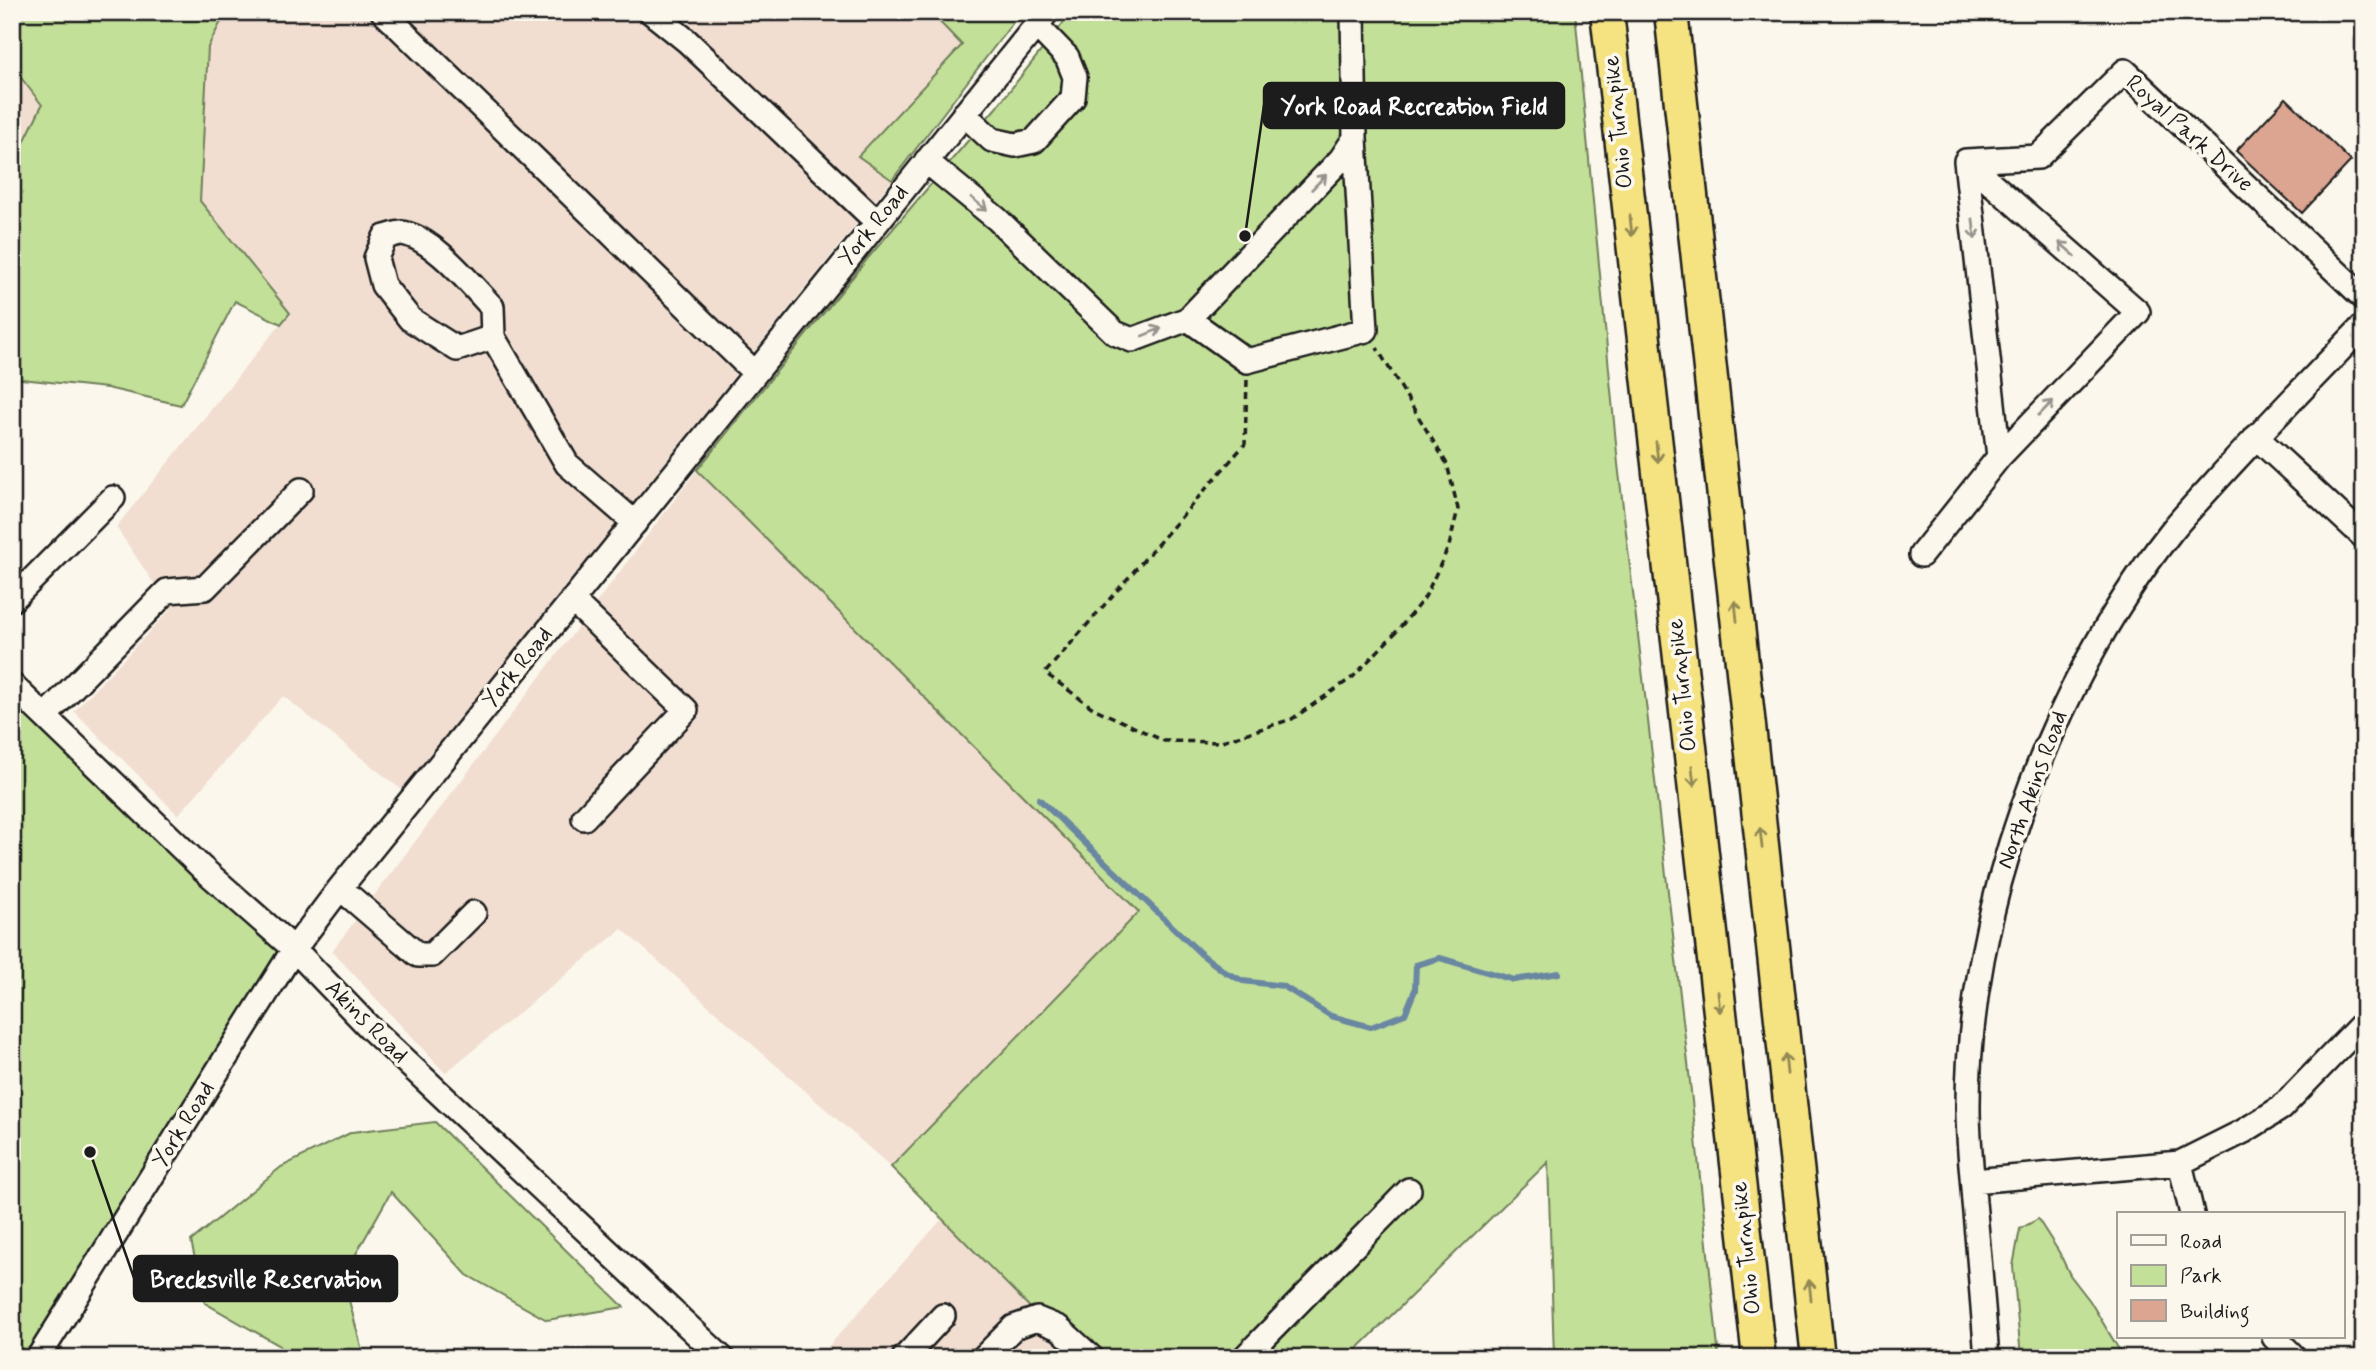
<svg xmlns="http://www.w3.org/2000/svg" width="2376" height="1370" font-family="Mynerve,sans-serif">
<rect width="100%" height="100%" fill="#fbf7ec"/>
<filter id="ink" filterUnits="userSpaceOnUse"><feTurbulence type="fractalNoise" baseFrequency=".0143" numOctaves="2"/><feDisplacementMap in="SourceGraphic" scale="14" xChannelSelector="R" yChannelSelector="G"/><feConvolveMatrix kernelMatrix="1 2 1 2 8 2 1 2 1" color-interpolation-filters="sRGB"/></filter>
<g filter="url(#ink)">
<path fill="#f1ded1" d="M226,12H930L962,44L858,155L892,180L402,790L283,696L178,815L74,711L171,609L116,527L289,313L200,201L208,47Z
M12,66L42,105L12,167Z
M697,470L1139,912L891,1167L622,929L445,1073L332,951Z
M942,1219L1080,1358H818Z"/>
<path fill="#c2e098" stroke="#6f7e5a" stroke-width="2" d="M12,12H226L208,47L200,201L290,313L281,324L235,301L181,405L107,388L12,378V167L42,105L12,66Z
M930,12H1021L892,180L858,156L962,45Z
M1072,12H1575L1618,464L1688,1063L1719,1358H1554L1548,1162L1348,1358H1080L891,1167L1139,912L697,470L868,258L995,109Z
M12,677L293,947L43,1358H12Z
M435,1122L624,1307L547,1320L467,1275L391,1192L343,1277L364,1358H282L280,1346L205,1303L191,1241L281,1167L352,1132Z
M2038,1219L2059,1252L2070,1275L2090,1301L2124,1358H2021L2013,1266L2020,1229Z"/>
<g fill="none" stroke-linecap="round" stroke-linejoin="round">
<path stroke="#6b87a2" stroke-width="6" d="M1039,799L1201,954L1225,972L1243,981L1283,986L1331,1016L1371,1027L1405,1014L1415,990L1416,965L1440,958L1514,980L1559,973"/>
</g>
<path fill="#dba591" stroke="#1c1c1c" stroke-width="2" d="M2286,98L2351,161L2302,213L2236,151Z"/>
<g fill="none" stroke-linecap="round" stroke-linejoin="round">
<g stroke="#1c1c1c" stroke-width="28">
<path id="minor" d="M383,12L755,373
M651,12L687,41L877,222
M964,114L992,140L1015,145L1034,141L1073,98L1075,77L1067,57L1036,25
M926,161L997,219L1115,333L1132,340L1188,319L1341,159L1355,138L1353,12
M1966,161L2038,157L2125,71L2364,298
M1966,161L1999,457
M1188,319L1247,361L1366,330L1355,138
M493,337L492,307C471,285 432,236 401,233C397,233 390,236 385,237L376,258L383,285L410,319L457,349L493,337L567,464L635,523
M2256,437L2364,537
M1921,555L1999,457L2138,312L1966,161
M12,600L113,498
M572,600L686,710L584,818
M12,685L202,868L294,949L371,1029L722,1358
M45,716L167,591L205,588L301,490
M340,888L418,955H432L474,913
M2180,1163L2192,1214
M1973,1181L2180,1163L2244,1131L2281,1108L2364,1022
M2274,1337L2295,1358
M38,1358L294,949L340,888L1047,12
M904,1358L943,1316
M983,1358L1014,1327L1037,1319L1059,1328L1092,1358
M1244,1358L1409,1190
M1987,1358C1983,1306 1979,1254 1974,1202C1972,1171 1968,1140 1968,1109C1967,914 2050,686 2170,533C2184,515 2201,498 2216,481C2264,428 2314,377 2364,325"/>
</g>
<g stroke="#1c1c1c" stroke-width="37">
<path id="highway" d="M1607,12L1759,1358
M1671,12L1818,1358"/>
</g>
<path stroke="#1c1c1c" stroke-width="3.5" stroke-dasharray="7 5" stroke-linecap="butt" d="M1247,380L1245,444L1045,673L1093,708L1164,741L1219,742L1292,719L1353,677L1398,630L1425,597L1449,546L1458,509L1447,464L1377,348"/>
<use href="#minor" stroke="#fbf7ec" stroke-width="23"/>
<use href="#highway" stroke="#f5e382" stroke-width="32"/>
</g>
<defs><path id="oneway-shaft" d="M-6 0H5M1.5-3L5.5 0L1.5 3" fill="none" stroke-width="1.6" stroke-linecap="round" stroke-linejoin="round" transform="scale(1.75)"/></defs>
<g stroke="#97948e">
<use href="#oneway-shaft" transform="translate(1319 182) rotate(-46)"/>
<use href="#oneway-shaft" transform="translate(979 204) rotate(40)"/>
<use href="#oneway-shaft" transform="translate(1974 229) rotate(84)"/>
<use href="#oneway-shaft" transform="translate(2067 249) rotate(-139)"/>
<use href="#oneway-shaft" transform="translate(1152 332) rotate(-22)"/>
<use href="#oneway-shaft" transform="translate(2046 408) rotate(-46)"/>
</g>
<g stroke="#938954">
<use href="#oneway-shaft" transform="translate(1631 226) rotate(84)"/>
<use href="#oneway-shaft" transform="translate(1657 452) rotate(84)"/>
<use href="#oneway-shaft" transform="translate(1736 611) rotate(-96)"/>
<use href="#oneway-shaft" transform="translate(1693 776) rotate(84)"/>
<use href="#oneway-shaft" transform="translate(1761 838) rotate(-96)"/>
<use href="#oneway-shaft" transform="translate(1719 1002) rotate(84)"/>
<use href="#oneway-shaft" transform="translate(1786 1064) rotate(-96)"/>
<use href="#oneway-shaft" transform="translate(1810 1290) rotate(-96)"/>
</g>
</g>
<g text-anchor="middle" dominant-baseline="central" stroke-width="7" stroke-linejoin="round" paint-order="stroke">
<g font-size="23" fill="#1c1c1c" stroke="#fbf7ec">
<text transform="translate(1619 122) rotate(-96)">Ohio Turnpike</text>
<text transform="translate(2189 134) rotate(42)">Royal Park Drive</text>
<text transform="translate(874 226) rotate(-51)">York Road</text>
<text transform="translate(518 668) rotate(-51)">York Road</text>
<text transform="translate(1683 685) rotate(-96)">Ohio Turnpike</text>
<text transform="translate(2033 790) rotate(-70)">North Akins Road</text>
<text transform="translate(366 1022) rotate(45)">Akins Road</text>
<text transform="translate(184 1125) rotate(-58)">York Road</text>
<text transform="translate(1747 1248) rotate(-96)">Ohio Turnpike</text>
</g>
</g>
<path fill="none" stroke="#1c1c1c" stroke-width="2.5" d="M1245 236L1264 105M90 1152L134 1278"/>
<g fill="#1c1c1c" stroke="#fbf7ec" stroke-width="2.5">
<circle cx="1245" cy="236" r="7"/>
<circle cx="90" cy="1152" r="7"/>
</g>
<g fill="#1c1c1c" stroke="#1c1c1c" stroke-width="2.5">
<rect x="1264" y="83" width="300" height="45" rx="7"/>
<rect x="134" y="1256" width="263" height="45" rx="7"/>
</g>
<g font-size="24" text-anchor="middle" font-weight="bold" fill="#fff">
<text x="1414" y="114">York Road Recreation Field</text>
<text x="266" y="1287">Brecksville Reservation</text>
</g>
<rect width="2376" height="1370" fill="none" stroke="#fbf7ec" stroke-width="42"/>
<rect x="21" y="21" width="2334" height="1328" fill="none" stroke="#1c1c1c" stroke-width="2.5" filter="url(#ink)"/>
<rect x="2117" y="1212" width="228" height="126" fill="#fbf7ec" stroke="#a29f99" stroke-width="2"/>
<rect x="2131" y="1235" width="35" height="10" fill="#fbf7ec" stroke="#a29f99" stroke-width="2"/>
<text x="2180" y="1248" font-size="21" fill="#1c1c1c">Road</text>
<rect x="2131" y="1265" width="35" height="21" fill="#c2e098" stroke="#a29f99" stroke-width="2"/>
<text x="2180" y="1282" font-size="21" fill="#1c1c1c">Park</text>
<rect x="2131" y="1300" width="35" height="21" fill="#dba591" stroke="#a29f99" stroke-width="2"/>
<text x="2180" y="1318" font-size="21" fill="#1c1c1c">Building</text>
</svg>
